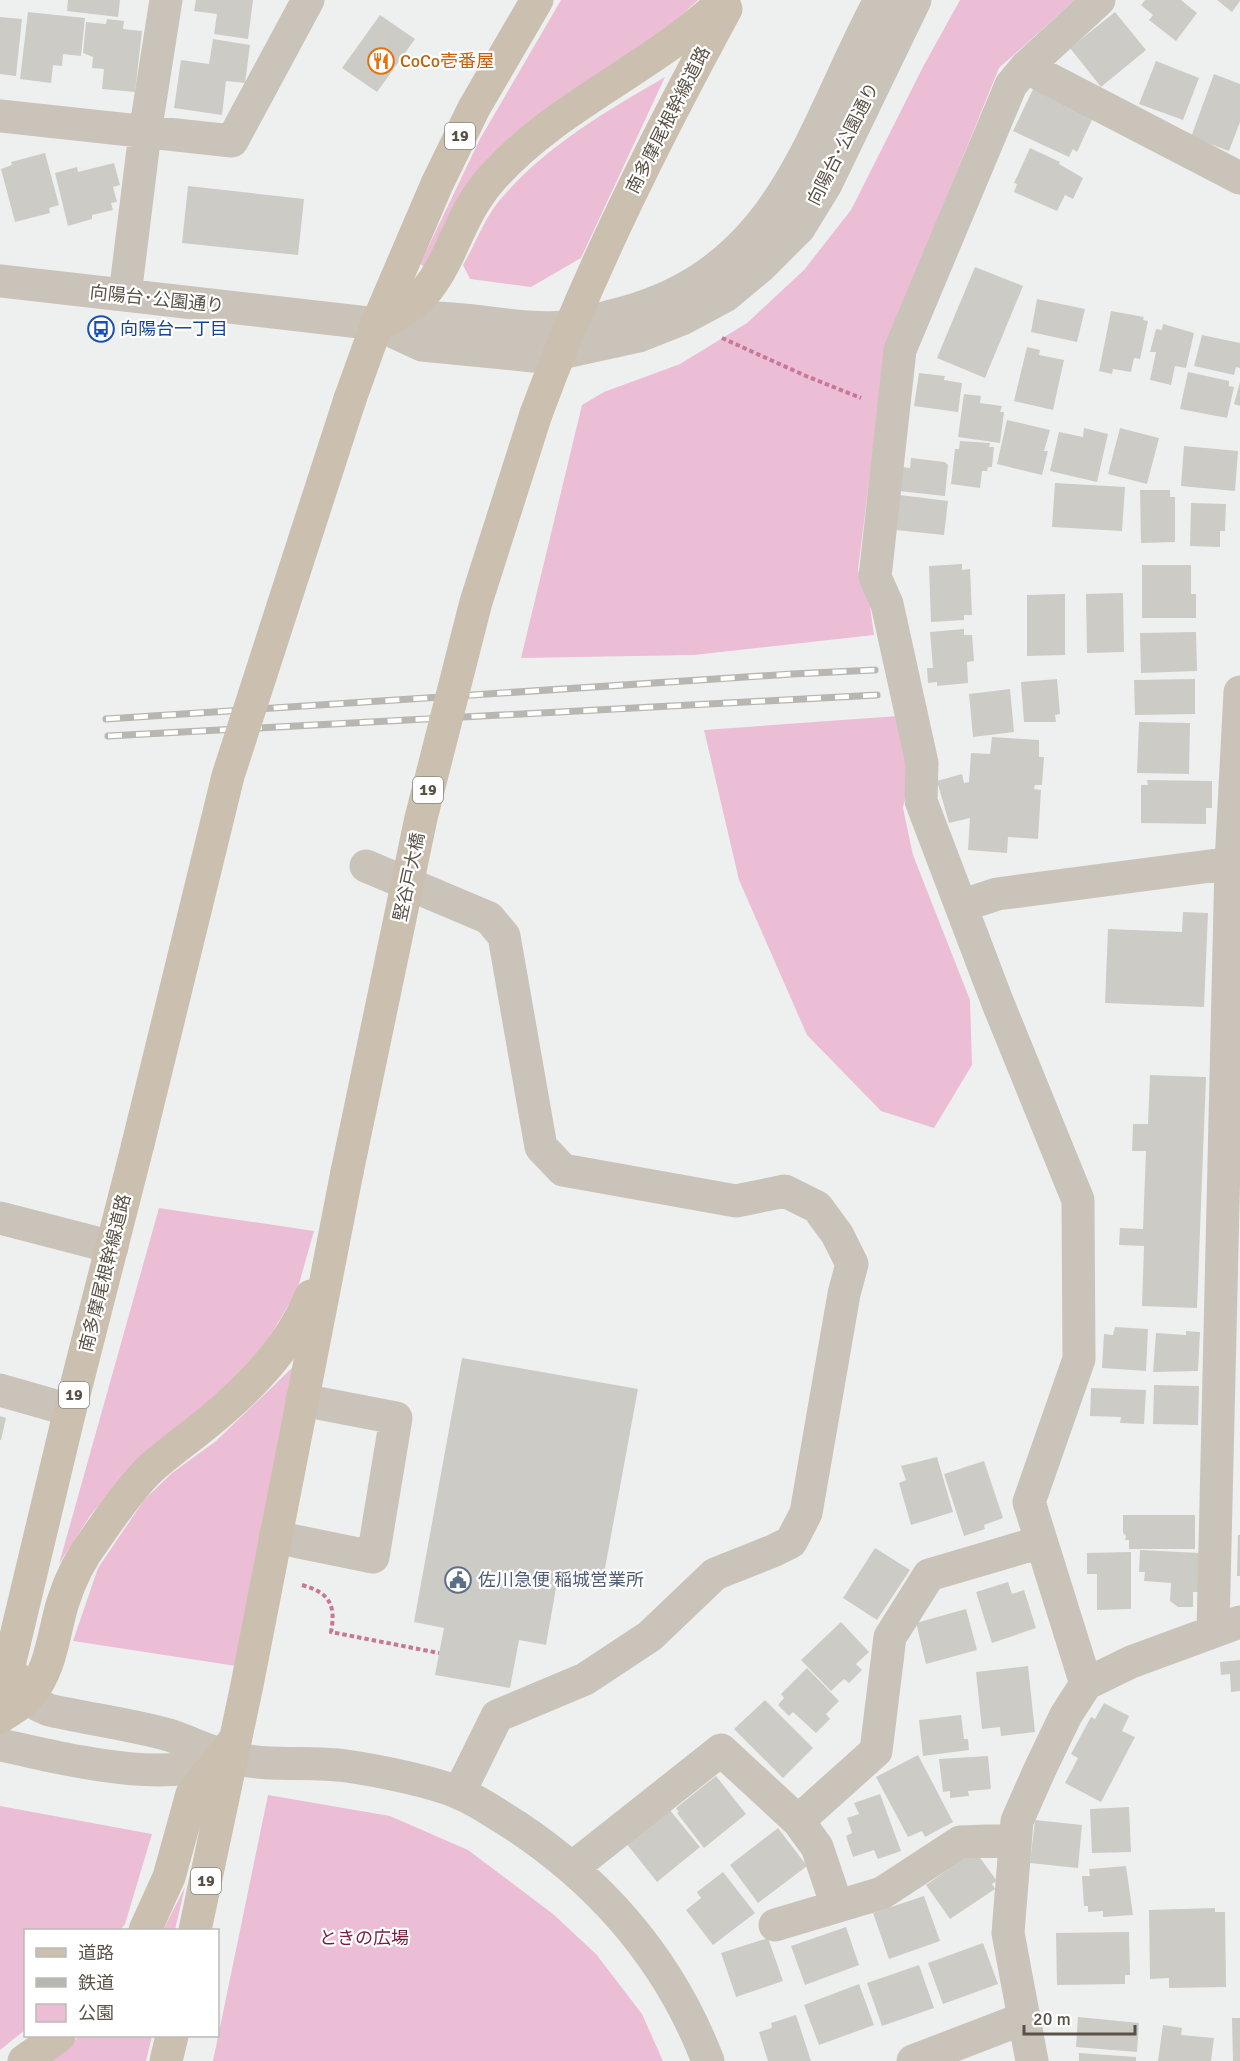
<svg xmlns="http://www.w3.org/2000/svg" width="1240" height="2061" font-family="Signika,'Noto Sans JP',sans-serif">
<rect width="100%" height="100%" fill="#eef0f0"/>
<path fill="#ecbed5" d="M561,0H698L650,45L590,80L427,268L420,264L480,139Z
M960,0H1075L999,68L886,346L858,570L870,606L874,635L694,655L521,658L582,405L604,392L680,364L747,323L804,270L851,210L924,65Z
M665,77L581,258L531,287L470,279L463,265C475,245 484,219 499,201C544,147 605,112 665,77Z
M898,716L912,757L903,808L913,855L970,1000L972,1065L934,1128L881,1111L807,1035L739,880L704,730Z
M159,1208L314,1231L297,1291L265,1344L234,1380L126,1473L90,1516L59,1564Z
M295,1365L236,1666L73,1641L98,1568L144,1500L172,1473L216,1441Z
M268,1795L390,1816L468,1850L553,1914L596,1954L642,2014L663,2061H213Z
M0,1806L152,1834L125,1924L120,1930H26L25,2030L0,2050Z
M185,1887L175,1930H163Z
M79,2036H152L146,2061H46L68,2047Z"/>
<path fill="#cdcbc5" d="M68,0H120L118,17L67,11Z
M196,0H253L248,39L214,34L217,14L194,11Z
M1145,0H1181L1197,13L1176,41L1149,20L1153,15L1141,5Z
M1217,0H1240V1L1232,12Z
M28,12L85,18L81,56L63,54L62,66L53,65L51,83L20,79Z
M1115,12L1146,50L1101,87L1070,48Z
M380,15L415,39L377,92L342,68Z
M0,17L22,19L16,76L0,74Z
M107,19L124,21L123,29L142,31L135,92L102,89L104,69L92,68L93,57L83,53L86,22L106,24Z
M213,39L250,45L245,83L226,81L222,115L174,108L181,60L209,64Z
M1156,61L1199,78L1183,120L1139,104Z
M1214,74L1240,84V122L1229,151L1191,137Z
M1036,83L1096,111L1077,152L1073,149L1069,157L1013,131Z
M1030,148L1060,162L1059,164L1083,178L1073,199L1065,195L1057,211L1014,192L1017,184L1014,183Z
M45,153L59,205L49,208L50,213L15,222L1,169L12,165L11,162Z
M114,163L120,185L113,187L117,202L111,203L113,210L92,215V219L68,226L55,173L77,167L78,172Z
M188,186L304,199L298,255L182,243Z
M975,267L1023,286L985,378L937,358Z
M1037,299L1085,309L1077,342L1031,332Z
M1111,311L1144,317L1143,320L1148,321L1140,359L1134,358L1131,372L1113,369L1112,374L1099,371Z
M1163,324L1194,333L1186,368L1175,366L1171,385L1150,380L1156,352H1150L1156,329L1162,330Z
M1202,335L1240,343V368L1236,367L1234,375L1194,366Z
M1027,347L1040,350L1039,355L1064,360L1053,410L1014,401Z
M1188,372L1229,381V386L1234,387L1227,418L1180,409Z
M919,373L945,376L944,380L962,383L958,412L914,406Z
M1240,382V406L1234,404Z
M964,394L981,396L980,403L1002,406L1000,412H1004L1000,443L958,437Z
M1007,420L1050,430L1044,451H1048L1042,475L997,464Z
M1084,428L1108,434L1097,482L1050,471L1059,432L1083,437Z
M1120,428L1159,438L1147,484L1108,474Z
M960,441L990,443L989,447H994L992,467H988L987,471H982L980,488L951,484L955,449H959Z
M1184,446L1238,451L1235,491L1181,486Z
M911,458L945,462L948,465L945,496L899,491L902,467L910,468Z
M1055,483L1125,487L1122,531L1052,527Z
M1140,490H1170V497H1175V542L1141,543Z
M900,495L948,501L944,535L896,530Z
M1191,503L1226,504L1225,531H1220V547L1190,546Z
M962,564V570L970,569L972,615H964V620L931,622L929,566Z
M1142,565H1191V594H1196V618H1142Z
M1123,593L1124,652L1087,653L1086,594Z
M1065,594V655L1027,656V595Z
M964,629V635H972L974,661L967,662L968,683L937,686V682L928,683L927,668H933L930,632Z
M1196,632L1197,671L1141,673L1140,633Z
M1057,679L1060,714L1055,715L1056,722H1024L1021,682Z
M1195,679V714L1135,715L1134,680Z
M1010,689L1014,732L973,737L969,694Z
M1139,722L1190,723L1189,774L1137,773Z
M992,737L1039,740V757H1044L1042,785H1035L1034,789L1041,790L1038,839L1008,837L1007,853L968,850L970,818L949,823L937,781L962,774L964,783L969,782L971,753L990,754Z
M1147,780L1212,781V808H1206V824L1141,823V785H1148Z
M1183,912L1208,913L1204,1007L1105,1003L1108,929L1182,932Z
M1150,1075L1206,1077L1197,1308L1142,1306L1144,1246L1119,1245L1120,1228L1143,1229L1146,1151H1132L1133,1124H1148Z
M1115,1327L1148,1329L1146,1371L1102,1368L1104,1334L1113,1335Z
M1186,1331L1200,1332L1198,1371L1153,1372L1156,1333L1186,1335Z
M462,1358L638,1389L601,1590L557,1582L546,1645L519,1640L510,1688L435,1675L444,1628L414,1622Z
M1154,1385L1199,1386L1198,1425L1153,1424Z
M1091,1388L1146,1390L1144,1424L1120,1423L1121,1417L1090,1416Z
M0,1416L6,1418L1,1440H0Z
M937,1457L953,1512L911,1525L899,1483L906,1480L901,1466Z
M984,1461L1003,1518L984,1525L985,1529L964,1536L944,1474Z
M1123,1515H1195V1549H1129V1540H1125L1126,1536L1123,1533Z
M1238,1535H1240V1576H1237Z
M875,1548L910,1570L877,1620L843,1598Z
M1140,1550L1200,1553L1198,1592H1193V1607H1178L1170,1601L1171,1583L1144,1581L1145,1572H1139Z
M1131,1552V1609L1097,1610V1574H1087V1553Z
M1008,1582L1012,1594L1024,1590L1036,1628L992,1643L976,1592Z
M966,1609L977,1650L926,1664L916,1623Z
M841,1622L869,1652L856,1664L862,1670L849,1683L844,1679L831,1691L801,1660Z
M1240,1660V1691L1231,1692L1230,1674L1221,1675L1220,1662Z
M1028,1666L1035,1732L1001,1736L1000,1727L982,1729L976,1672Z
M807,1668L839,1701L826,1714L830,1719L816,1733L793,1712L789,1716L778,1705L784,1698L781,1694Z
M765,1700L813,1748L783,1778L734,1729Z
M1104,1703L1129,1716L1122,1731L1135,1737L1101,1802L1065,1783L1078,1758L1071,1754L1091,1717L1095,1719Z
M961,1715L964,1739H968L969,1750L923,1756L919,1720Z
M918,1755L953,1822L925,1837L922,1831L908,1837L876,1777Z
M988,1756L991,1789L968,1791L969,1796L950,1798V1791L943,1792L939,1759Z
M716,1776L746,1814L704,1848L677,1813L679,1812L676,1808Z
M880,1794L901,1851L878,1859L874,1850L853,1857L846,1836L852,1833L847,1818L859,1814L854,1803Z
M1129,1807L1131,1852L1092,1853L1090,1809Z
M669,1809L700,1847L657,1882L626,1843Z
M1035,1820L1082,1825L1078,1868L1030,1863Z
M778,1828L807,1866L758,1903L730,1865Z
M970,1854L973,1858L978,1855L997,1881L992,1884L995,1889L950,1919L926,1885Z
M1126,1866L1133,1915L1103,1917V1911L1088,1912V1906H1084L1082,1876H1090L1089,1869Z
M723,1872L755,1913L713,1945L686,1910L701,1898L697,1892Z
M924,1896L940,1941L889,1959L873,1913Z
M1215,1908V1912H1225L1226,1987L1169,1988V1978L1150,1979L1149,1910Z
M846,1927L859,1965L805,1985L791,1946Z
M1129,1932L1130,1975H1125V1984L1057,1985L1056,1933Z
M768,1938L783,1981L736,1997L721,1953Z
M983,1943L998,1984L943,2004L928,1963Z
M919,1965L934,2008L882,2026L867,1983Z
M859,1984L874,2025L819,2045L804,2005Z
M796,2015L811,2061H768L759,2032L772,2028L771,2023Z
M1078,2017L1139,2023L1137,2052L1076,2047Z
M1232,2018H1240V2061H1233Z
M1163,2025L1182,2028L1181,2035L1214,2038L1211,2061H1158Z
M1079,2053L1136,2057V2061H1079Z"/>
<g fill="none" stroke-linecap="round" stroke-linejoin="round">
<path stroke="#c87896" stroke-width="4" stroke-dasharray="4.5 3" stroke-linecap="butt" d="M722,338L806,376L861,398
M302,1585C330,1593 336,1605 331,1632L439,1653"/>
<path stroke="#cac3ba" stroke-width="33" d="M1026,67L1240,178
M0,116L232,141L308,0
M0,281L377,324C394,322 413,318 431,318C476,318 521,331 566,327C582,325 599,319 615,315C784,273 808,134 880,0
M125,295L145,133L166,0
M377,324L422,345L533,356L557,354L639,336L682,319L725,296L761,266L799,228L826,184L915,0
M366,866L489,918L504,936L541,1147L563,1170L736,1201L785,1191L817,1207L837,1234L852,1264L844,1294L806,1513L791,1542L773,1551L715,1574L650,1636L585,1679L497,1716L459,1793
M961,906L997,894L1240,862
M0,1218L112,1247
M0,1390L70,1410
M275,1537L373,1557L396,1418L302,1400
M1213,1631L1231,863L1240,692
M13,1674L38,1705L49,1710C89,1719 130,1724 169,1735C190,1742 212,1753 233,1758C269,1767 309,1761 346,1766C375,1770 436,1782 461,1794C480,1802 498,1815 516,1826C603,1884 670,1962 708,2061
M1086,1684L1029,1502L1079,1359L1078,1200L997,1001L921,801L922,763L887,604L875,577L900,350L1011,85L1026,67L1099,0
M0,1745C74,1760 158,1785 232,1758
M798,1821L876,1751L890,1637L929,1575L1041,1542
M572,1868L721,1750L798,1821L817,1847L837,1906
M775,1925L882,1893L960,1842L1015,1840
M913,2061L1025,2018
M1032,2061L1008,1933L1017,1821L1041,1767L1066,1715L1086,1684L1131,1662L1240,1622"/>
<path stroke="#cbc0af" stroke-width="33" d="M377,324C454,295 444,232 492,178C558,104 653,69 724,0
M350,399L377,324L437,184L474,108L537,0
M536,414C588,273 655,140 726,9
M0,1703L70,1410L138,1144
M0,1717C10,1710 22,1704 29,1695C52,1669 53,1634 63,1602C70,1580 82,1556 96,1538C111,1516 127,1493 146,1473C164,1455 186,1441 206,1424C249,1389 289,1349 311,1296
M145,1930L169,1877L192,1794L233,1742
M195,1930L247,1685L347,1172
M24,2061L59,2036
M166,2061L172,2036"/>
<g stroke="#b8b6b0" stroke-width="7">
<path id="rail" d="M106,719L792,674L875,670
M108,736L877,695"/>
</g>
<use href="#rail" stroke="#fff" stroke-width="4.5" stroke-dasharray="14" stroke-linecap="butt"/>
<path stroke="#cbc0af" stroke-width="33" d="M138,1144L228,776L350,399
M347,1172L421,818L476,602L536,414"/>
</g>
<defs>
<g id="restaurant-ring" transform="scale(1.35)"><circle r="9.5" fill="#fff" stroke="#e8710a" stroke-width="1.5"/><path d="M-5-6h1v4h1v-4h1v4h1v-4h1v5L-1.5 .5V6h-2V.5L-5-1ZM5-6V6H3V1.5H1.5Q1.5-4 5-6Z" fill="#e8710a"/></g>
<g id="bus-ring" transform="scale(1.35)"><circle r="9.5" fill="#fff" stroke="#1a4fb4" stroke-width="1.5"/><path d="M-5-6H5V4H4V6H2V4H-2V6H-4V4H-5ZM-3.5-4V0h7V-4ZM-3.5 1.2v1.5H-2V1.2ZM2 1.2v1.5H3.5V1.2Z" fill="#1a4fb4"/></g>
<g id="civic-ring" transform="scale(1.35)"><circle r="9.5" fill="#fff" stroke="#5c6f8a" stroke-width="1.5"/><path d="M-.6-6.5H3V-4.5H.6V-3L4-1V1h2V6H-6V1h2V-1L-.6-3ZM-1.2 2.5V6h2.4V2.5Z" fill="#5c6f8a"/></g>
</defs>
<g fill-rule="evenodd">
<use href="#restaurant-ring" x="381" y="61"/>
<use href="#bus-ring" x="101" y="329"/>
<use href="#civic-ring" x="458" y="1580"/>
</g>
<g text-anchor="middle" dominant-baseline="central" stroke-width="4.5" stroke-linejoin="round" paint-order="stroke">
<g fill="#fff" stroke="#8c867e" stroke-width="1.5">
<rect x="445" y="123" width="30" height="26" rx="4.5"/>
<rect x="413" y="777" width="30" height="26" rx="4.5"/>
<rect x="59" y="1382" width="30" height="26" rx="4.5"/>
<rect x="191" y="1868" width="30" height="26" rx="4.5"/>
</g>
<g font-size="16" font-weight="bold" fill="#5a5247">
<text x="460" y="136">19</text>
<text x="428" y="790">19</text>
<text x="74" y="1395">19</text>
<text x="206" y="1881">19</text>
</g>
<g font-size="18" fill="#c56008" stroke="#fff" text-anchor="start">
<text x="400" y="61">CoCo壱番屋</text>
</g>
<g font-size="18" fill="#5a5247" stroke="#fff">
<text transform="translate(668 120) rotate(-63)">南多摩尾根幹線道路</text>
<text transform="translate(843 144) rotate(-63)">向陽台･公園通り</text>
<text transform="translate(157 299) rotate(6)">向陽台･公園通り</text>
<text transform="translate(409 877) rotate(-78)">竪谷戸大橋</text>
<text transform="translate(105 1273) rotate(-76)">南多摩尾根幹線道路</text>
</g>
<g font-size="18" fill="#164399" stroke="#fff" text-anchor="start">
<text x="120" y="329">向陽台一丁目</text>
</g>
<g font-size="18" fill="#4e5e75" stroke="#fff" text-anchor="start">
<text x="478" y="1580">佐川急便 稲城営業所</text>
</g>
<g font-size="18" fill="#771c3f" stroke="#fff">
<text x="364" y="1938">ときの広場</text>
</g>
</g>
<rect x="24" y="1929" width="195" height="108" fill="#ffffff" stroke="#bdbab5" stroke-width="1.5"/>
<rect x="36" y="1948" width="30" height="9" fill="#cbc0af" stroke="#bdbab5" stroke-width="1.5"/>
<text x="78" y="1959" font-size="18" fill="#5a5247">道路</text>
<rect x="36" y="1978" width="30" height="9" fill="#b8b6b0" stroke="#bdbab5" stroke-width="1.5"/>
<text x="78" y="1989" font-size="18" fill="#5a5247">鉄道</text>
<rect x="36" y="2004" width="30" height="18" fill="#ecbed5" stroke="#bdbab5" stroke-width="1.5"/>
<text x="78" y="2019" font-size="18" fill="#5a5247">公園</text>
<path d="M1024 2025v9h111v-9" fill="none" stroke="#5a5247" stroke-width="3"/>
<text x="1033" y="2025" font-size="18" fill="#5a5247" stroke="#ffffff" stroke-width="4.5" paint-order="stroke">20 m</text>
</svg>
